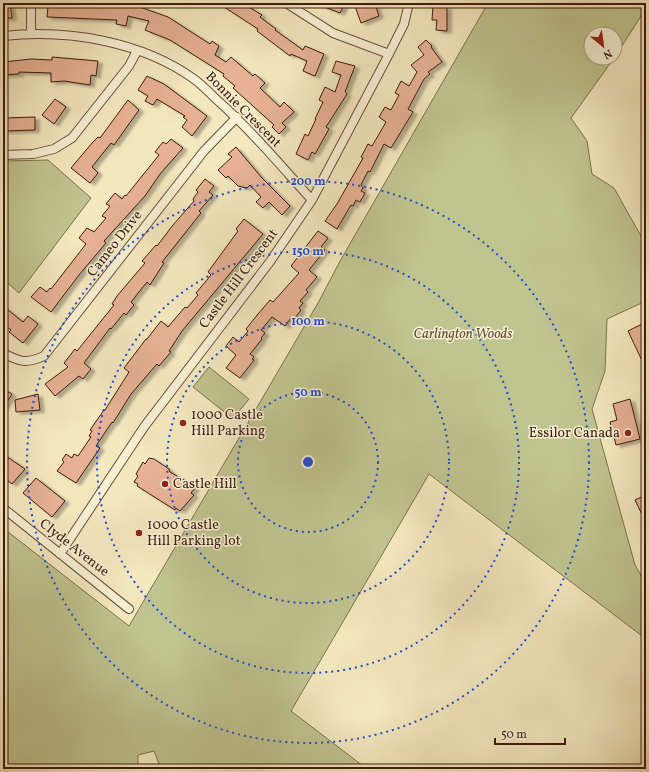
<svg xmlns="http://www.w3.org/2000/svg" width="649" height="772" font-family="Vollkorn,serif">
<defs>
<filter id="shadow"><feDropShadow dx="4.5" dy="2.5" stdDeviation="1" flood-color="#0004"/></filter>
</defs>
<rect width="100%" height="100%" fill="#f4e8bf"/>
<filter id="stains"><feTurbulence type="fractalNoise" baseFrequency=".005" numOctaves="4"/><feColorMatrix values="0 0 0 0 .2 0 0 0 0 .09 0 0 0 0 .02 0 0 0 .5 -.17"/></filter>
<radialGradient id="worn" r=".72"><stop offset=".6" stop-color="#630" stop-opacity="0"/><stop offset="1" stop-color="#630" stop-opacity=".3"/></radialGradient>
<path fill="#c0c48f" stroke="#7e704e" d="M488,3H646V8L615,57V34H591V58H614L571,118L587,141L592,174L614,188L646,245V301L607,319L605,371L592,409L635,565L646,584V639L429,474L291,711L367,769H161L154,751L138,755V769H3V528L129,626L318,303L339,263Z
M48,160L91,198L19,293L3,279V161Z
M209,367L249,399L233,419L193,387Z"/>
<path fill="#e6b194" stroke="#3d1b0c" filter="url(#shadow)" d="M10,3L12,18H3V4Z
M52,3H141L140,7L168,17L210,44L212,41L219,46L215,55L226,62L231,57L253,76L255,74L265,83L260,88L280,107L284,102L294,112L282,123L286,127L279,134L272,127L274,125L233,88L235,86L223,76L224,74L170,40L145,30L149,21L128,16L126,26L116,24L117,20L47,17L48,6H52Z
M218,3H242L262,15L260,17L276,29L275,30L303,50L305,46L324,54L315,76L303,71L307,61L291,54L290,56L257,31L258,29Z
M315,3H345L340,13Z
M362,3H365L366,7L375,4L379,16L361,23L355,6Z
M433,6L447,7V31L436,30L437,20H432Z
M426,40L432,46L431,47L442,62L428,72L430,74L424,79L408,109L413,112L391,148L384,144L370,172L368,171L361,185L363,188L361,191L365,193L360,202L356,200L353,206L351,205L337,229L325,221L337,204L363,158L361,157L368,144L372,146L386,122L379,117L385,107L391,110L399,95L395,93L401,81L409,86L417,72L411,65L424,55L418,47Z
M52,57L98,61L96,76L91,75L90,85L64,81L51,82V73L19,72V74L3,75V62L31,59L52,60Z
M336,61L355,66L345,92L347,94L326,127L329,129L315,154L312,152L308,160L296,154L305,134L308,136L316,119H315L323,102L319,100L325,87L335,92L341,75L332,72Z
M147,76L164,84L207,116L192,136L182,127L187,120L183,117L185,116L157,99L153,105L145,101L148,96L138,90Z
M55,99L66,107L54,124L42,115Z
M128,100L139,110L114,145L111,143L92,167L98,173L90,183L71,168L92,143L98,137L100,138Z
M35,117V130L3,131V118Z
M171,139L183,148L160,174L145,196L104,241L106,243L79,275L51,312L31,297L40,287L47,292L50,288L51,289L86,244L79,238L87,228L94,232L106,218L102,216L110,206L106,204L115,193L122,199L125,195L126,196L159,155L155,152L163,142L166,144Z
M236,147L262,178L290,206L282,215L269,202L263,208L256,202L261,197L250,185L247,188L238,186L228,176L226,178L218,170L232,157L228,154Z
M205,179L214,186L209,192L213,195L199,211L201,213L162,262L164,263L150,285L147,282L131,302L134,305L126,315L124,313L111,329L110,328L84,363L91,369L83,379L79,376L55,396L45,384L68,367L64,363L75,349L77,351L114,305L112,304L117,296L145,263L142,261L156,245L157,246L173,225L194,201L193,199L198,192L196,190Z
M244,219L263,234L182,331L169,351L171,352L159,366L157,364L131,394L113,423L112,422L96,446L100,448L76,483L57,471L64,462L62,460L66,454L72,458L74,454L78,456L91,437L89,436L92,431L90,430L104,410H105L129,372L124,368L146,339H147L161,321L168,327L185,307L187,308L198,295L196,293L211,275L208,272L238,231L236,229Z
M318,231L328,238L321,247L325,250L309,270L317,277L306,290L308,292L300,301L303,303L299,308L301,310L294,319L291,318L285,326L272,317L261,330L265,333L261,338L262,339L250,354L254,357L252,359L254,360L240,378L226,368L236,355L226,346L233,337L239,342L248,331L246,329L258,314L270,300L273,302L299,273L291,266Z
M3,306L23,322L28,316L38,324L23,343L9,332L11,330L3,324Z
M646,322V369L628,331Z
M3,389L12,394L3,408Z
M38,394L40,410L16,412L15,400Z
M630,399L640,439L616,445L610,422L617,420L613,404Z
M3,454L25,469L12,484L3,477Z
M149,458L154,459L169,469L170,472L193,485L192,486L195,488L191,493L194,495L180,511L176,508L175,510L137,486L138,484L134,482L138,476L136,474L143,462L145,464Z
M36,478L65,501L52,517L23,493Z
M646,495V523L635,500Z"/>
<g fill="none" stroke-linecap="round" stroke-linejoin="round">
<g stroke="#6b4e39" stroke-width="10">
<path id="street" d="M31,3V33
M286,3L333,33L389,54
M3,36C67,29 141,41 194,79C202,85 209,92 216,99C251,130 281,166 312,200
M3,155L33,154L54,149L72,138L129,66L137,51
M3,353C20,362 26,364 44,356L204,151L237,117
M3,508L129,609
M60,554L144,427L269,263L312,200L389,54L404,24L409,3"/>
</g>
<use href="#street" stroke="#f8f0d5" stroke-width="8"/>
</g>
<g fill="none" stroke="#1d4ed8" stroke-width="2" stroke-dasharray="2 4">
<circle cx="308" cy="462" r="70"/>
<circle cx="308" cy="462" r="141"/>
<circle cx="308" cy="462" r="211"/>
<circle cx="308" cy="462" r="281"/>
</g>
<g fill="#8f2418" stroke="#f8f0d5" stroke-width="1.5">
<circle cx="183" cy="423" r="4"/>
<circle cx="628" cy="433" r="4"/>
<circle cx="165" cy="484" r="4"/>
<circle cx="139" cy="533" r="4"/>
</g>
<g text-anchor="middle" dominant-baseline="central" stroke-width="3" stroke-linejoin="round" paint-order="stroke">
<g font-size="14" fill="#3d1b0c" stroke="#f8f0d5">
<text transform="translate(243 110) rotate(45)">Bonnie Crescent</text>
<text transform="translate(115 244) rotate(-52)">Cameo Drive</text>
<text transform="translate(239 279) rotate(-53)">Castle Hill Crescent</text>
<text transform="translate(74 548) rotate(38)">Clyde Avenue</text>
</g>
<g font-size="14" font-style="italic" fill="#644e33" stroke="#f8f0d5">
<text x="463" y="334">Carlington Woods</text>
</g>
<g font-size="14" fill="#3d1b0c" stroke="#f8f0d5" text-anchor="start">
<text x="191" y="415">1000 Castle<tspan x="191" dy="16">Hill Parking</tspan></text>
<text x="620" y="433" text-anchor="end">Essilor Canada</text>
<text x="173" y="484">Castle Hill</text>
<text x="147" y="525">1000 Castle<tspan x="147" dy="16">Hill Parking lot</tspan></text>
</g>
</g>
<circle cx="308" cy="462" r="6" fill="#1d4ed8" stroke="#f8f0d5" stroke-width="2"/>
<g font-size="12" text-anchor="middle" font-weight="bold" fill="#1d4ed8" stroke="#f8f0d5" stroke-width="3" stroke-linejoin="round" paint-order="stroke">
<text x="308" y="185">200 m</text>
<text x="308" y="255">150 m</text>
<text x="308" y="325">100 m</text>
<text x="308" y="396">50 m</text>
</g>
<rect width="649" height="772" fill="none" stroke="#f4e8bf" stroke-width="16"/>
<rect x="4" y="4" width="641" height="764" fill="none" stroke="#3d1b0c" stroke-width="2"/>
<rect x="8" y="8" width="633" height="756" fill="none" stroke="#3d1b0c"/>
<g transform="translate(603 46) rotate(151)"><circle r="19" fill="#f8f0d5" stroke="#ad9b85"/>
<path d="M0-3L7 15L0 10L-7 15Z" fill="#8f2418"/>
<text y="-6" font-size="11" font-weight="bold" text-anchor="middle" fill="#3d1b0c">N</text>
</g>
<path d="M495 738v6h70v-6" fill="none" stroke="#3d1b0c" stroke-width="2"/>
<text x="501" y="738" font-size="12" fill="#3d1b0c" stroke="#f8f0d5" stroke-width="3" paint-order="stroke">50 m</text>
<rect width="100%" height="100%" filter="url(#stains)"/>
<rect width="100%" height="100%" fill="url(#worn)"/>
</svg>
